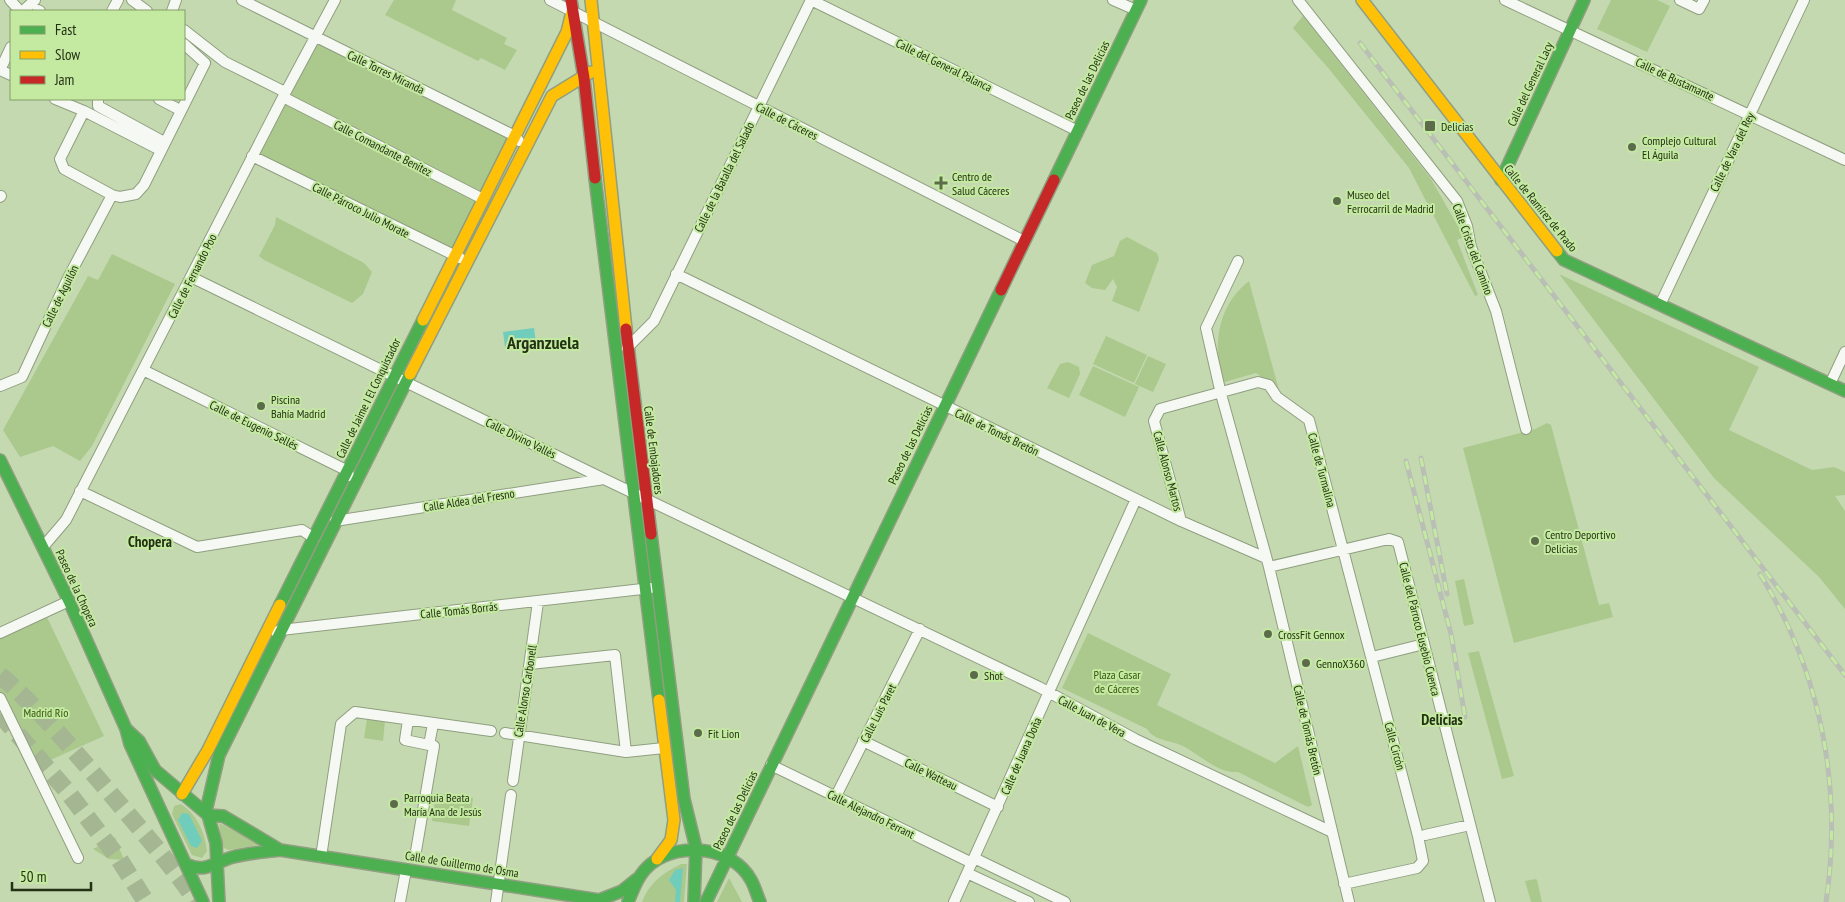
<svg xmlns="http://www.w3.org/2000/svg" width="1845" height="902" font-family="'PT Sans Narrow',sans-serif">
<rect width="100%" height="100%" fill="#c5d9b1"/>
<path fill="#abc88d" d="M394,0H456L452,10L507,38L504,44L517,50L505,70L481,58L478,61L385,15Z
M1611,0H1657L1670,6L1647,52L1597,29Z
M1303,16L1431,179L1464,237L1457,240L1478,295L1475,296L1409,168L1329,69L1293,28Z
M315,37L515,136L454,257L252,156Z
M276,217L364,263L372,272L363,294L352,303L264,260L259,256L275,225Z
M1127,237L1157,253L1159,259L1139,312L1112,301L1117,287L1113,279L1105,290L1092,288L1085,283L1092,265L1114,256L1120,241Z
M112,254L175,284L92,446L80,461L53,446L20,457L3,430L88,276L98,280Z
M1559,274L1759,367L1729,430L1812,470L1834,467L1845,472V495L1835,496L1845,511V609L1819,577L1714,478Z
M1249,281L1279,390L1256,373L1221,383C1214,345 1216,307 1249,281Z
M1106,336L1147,355L1134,383L1093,364Z
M1148,356L1166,364L1153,392L1135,384Z
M1068,362L1079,367L1080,374L1069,398L1047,388L1060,364Z
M1093,366L1139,387L1125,417L1079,395Z
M1547,423L1551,425L1599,605L1609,603L1613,617L1514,643L1463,448L1535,429Z
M1464,579L1474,624L1464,626L1455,581Z
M44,611L104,736L28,770L0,711V632Z
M1088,633L1171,674L1157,705L1275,763L1298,746L1312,805L1308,807L1238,772C1216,774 1197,751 1178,744C1167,740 1154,740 1147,729L1062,688Z
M1479,651L1514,776L1502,779L1468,653Z
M367,719L385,721L383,741L364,738Z
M436,793L473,798L469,826L432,821Z
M181,804C197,814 205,833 207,851L202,858L192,855L172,814L174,806Z
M219,823L259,843L258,845L229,850L224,848L221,843Z
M115,837L124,860L109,859L93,849Z
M681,864H687L684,902H642C649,883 663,873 681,864Z
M729,878L742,902H717Z
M1536,879L1537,880L1542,902H1531L1525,881Z"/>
<path fill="#70cdbc" d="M534,328L536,343L505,347L503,332Z
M182,813L189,814L202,841L197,848L191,846L178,820Z
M683,868L680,902H675L676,890L669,880L675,870Z"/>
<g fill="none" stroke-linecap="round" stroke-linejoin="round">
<path stroke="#a5b792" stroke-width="18" stroke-dasharray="18 9" stroke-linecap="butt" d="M0,675C38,708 71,747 104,786C136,824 169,861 197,902
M0,714L67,791L119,859L146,902"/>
<g stroke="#8f9f80" stroke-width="12">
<path id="street" d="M10,0L20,11
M132,0L147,11
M242,0L515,136L519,141
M550,0L1024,241
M811,0L1078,131
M1113,0L1136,10
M1298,0L1457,201L1467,226L1471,247L1496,311L1526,429
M1505,0L1845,160
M1680,0L1699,9L1704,0
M38,10L40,11
M23,11L35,0
M112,11L118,0
M172,11L176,0
M184,30L225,62L285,92
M11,47L0,70L11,75
M283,97L483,199
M55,99L84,111L60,159L64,169L112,195L120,197L136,194L144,185L205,63L184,44
M98,99V106L164,142
M159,99L180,110
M84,111L160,150
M252,156L460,258
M0,197L1,196
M1238,261L1206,328L1221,394L1269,567L1349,902
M676,274L1181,521L1266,558
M191,277L604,479L1039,687L1135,739L1332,832
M1660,305L1804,0
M627,348L654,321L811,0
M143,370L348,471L349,476
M1830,384L1845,352
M0,386L22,377L68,278L112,195
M80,491L197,547L302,530L314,538
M335,521L604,479
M1181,521L1154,421L1160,409L1258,382L1269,385L1277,397L1309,420L1418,836L1423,861L1417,868L1344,884
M43,547L66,520L283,97L335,0
M1269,567L1389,539L1398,542L1490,902
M276,632L281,630L651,588
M0,633L69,601
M1376,656L1424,644
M530,664L615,655L626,752
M0,698L78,858
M408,720L405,740L429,745L433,724
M505,733L626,752L664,748
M863,741L998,807
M771,765L972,863
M513,781L538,602
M836,796L920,629
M1425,835L1470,825
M321,857L341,724L355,712L491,731
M415,857L434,746L429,745
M974,858L1065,902
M967,873L1029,902
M400,902L406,870
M496,902L511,795
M954,902L1136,499"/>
</g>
<g stroke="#8f9f80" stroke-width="14">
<path id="fast" d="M595,178L659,700
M1054,180L1141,0
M1501,180L1584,0
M1557,251L1564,260L1845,391
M0,460L69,601L126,729L130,744L203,902
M651,534L684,799L696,848L694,902
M280,605L423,320
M126,729L139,741L155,770L208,815L216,843L219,902
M206,811L219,755L410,374
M208,815L223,816L280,850
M188,865C206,873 215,862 233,857C247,853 265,852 280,850L599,900L622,891L637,879
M628,902C634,887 639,873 652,863C681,841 733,847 751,880C755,887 757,895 760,902
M706,902L1001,290"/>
</g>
<g stroke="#8f9f80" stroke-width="14">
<path id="slow" d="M591,0L626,329
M1362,0L1557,251
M423,320L567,32L572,12
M410,374L552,96L591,72
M182,794L208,750L280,605
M657,859L671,840L674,820L659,700"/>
</g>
<g stroke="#8f9f80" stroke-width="14">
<path id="jam" d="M571,0L584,78L595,178
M1001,290L1054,180
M626,329L651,534"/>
</g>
<use href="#street" stroke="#f6f9f3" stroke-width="10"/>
<use href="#fast" stroke="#4caf50" stroke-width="11"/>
<use href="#slow" stroke="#ffc107" stroke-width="11"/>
<use href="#jam" stroke="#c62828" stroke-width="11"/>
<g stroke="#b9bfb4" stroke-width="5">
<path id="rail" d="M1360,43L1845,675
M1421,458L1447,594
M1406,461L1451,634L1465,717
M1760,574C1821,672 1843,788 1826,902"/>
</g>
<use href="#rail" stroke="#c4e9a1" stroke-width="3" stroke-dasharray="9" stroke-linecap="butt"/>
</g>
<g fill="#5c6c4b" stroke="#c4e9a1" stroke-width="2">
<rect x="1424" y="120" width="12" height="12" rx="2.5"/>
<circle cx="1632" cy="147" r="5"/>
<path d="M938.5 175.5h5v5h5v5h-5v5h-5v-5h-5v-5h5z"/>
<circle cx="1337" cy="201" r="5"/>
<circle cx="261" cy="406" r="5"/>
<circle cx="1535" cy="541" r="5"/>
<circle cx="1268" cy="634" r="5"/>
<circle cx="1306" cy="663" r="5"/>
<circle cx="974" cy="675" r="5"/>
<circle cx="698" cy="733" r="5"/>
<circle cx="394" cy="804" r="5"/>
</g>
<g text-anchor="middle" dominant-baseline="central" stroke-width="4" stroke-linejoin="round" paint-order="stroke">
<g font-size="12" fill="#233114" stroke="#c4e9a1">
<text transform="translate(944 65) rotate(26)">Calle del General Palanca</text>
<text transform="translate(386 72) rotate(26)">Calle Torres Miranda</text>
<text transform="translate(1675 79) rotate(25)">Calle de Bustamante</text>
<text transform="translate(1087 80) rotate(-64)">Paseo de las Delicias</text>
<text transform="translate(1530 84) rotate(-65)">Calle del General Lacy</text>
<text transform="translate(787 121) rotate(27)">Calle de Cáceres</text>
<text transform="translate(383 148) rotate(27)">Calle Comandante Benítez</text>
<text transform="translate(1732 152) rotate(-64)">Calle de Vara del Rey</text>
<text transform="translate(724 177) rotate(-64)">Calle de la Batalla del Salado</text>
<text transform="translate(1541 208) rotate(51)">Calle de Ramírez de Prado</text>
<text transform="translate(361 210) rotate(27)">Calle Párroco Julio Morate</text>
<text transform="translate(1473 249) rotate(70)">Calle Cristo del Camino</text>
<text transform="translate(192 276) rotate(-63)">Calle de Fernando Poo</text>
<text transform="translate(60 296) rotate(-64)">Calle de Aguilón</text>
<text transform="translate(368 398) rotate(-64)">Calle de Jaime I El Conquistador</text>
<text transform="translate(254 425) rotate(26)">Calle de Eugenio Sellés</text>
<text transform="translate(997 432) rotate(26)">Calle de Tomás Bretón</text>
<text transform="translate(521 438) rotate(26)">Calle Divino Vallés</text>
<text transform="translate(910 445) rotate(-64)">Paseo de las Delicias</text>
<text transform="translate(654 450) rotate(83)">Calle de Embajadores</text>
<text transform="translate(1322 470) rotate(75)">Calle de Turmalina</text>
<text transform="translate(1168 471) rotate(75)">Calle Alonso Martos</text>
<text transform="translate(469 500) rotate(-9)">Calle Aldea del Fresno</text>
<text transform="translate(77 588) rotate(65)">Paseo de la Chopera</text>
<text transform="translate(459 610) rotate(-6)">Calle Tomás Borrás</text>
<text transform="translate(1420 629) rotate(76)">Calle del Párroco Eusebio Cuenca</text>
<text transform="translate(525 691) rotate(-81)">Calle Alonso Carbonell</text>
<text transform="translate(878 713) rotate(-63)">Calle Luis Paret</text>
<text transform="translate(1092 716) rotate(28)">Calle Juan de Vera</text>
<text transform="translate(1308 730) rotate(77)">Calle de Tomás Bretón</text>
<text transform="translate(1395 746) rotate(75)">Calle Circón</text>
<text transform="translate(1021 756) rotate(-66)">Calle de Juana Doña</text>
<text transform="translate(931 774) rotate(26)">Calle Watteau</text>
<text transform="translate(735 810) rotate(-64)">Paseo de las Delicias</text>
<text transform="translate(871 814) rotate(26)">Calle Alejandro Ferrant</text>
<text transform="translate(462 864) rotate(9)">Calle de Guillermo de Osma</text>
</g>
<g font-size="12" fill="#233114" stroke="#c4e9a1" text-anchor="start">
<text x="1441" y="126">Delicias</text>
<text x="1642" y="140">Complejo Cultural<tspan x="1642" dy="14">El Águila</tspan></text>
<text x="952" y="176">Centro de<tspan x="952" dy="14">Salud Cáceres</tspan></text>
<text x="1347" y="194">Museo del<tspan x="1347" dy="14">Ferrocarril de Madrid</tspan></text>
<text x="271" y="399">Piscina<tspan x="271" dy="14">Bahía Madrid</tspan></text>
<text x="1545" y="534">Centro Deportivo<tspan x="1545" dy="14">Delicias</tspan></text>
<text x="1278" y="634">CrossFit Gennox</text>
<text x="1316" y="663">GennoX360</text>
<text x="984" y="675">Shot</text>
<text x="708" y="733">Fit Lion</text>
<text x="404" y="797">Parroquia Beata<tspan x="404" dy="14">María Ana de Jesús</tspan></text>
</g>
<g font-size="12" fill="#37540f" stroke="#c4e9a1">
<text x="1117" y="674">Plaza Casar<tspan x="1117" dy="14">de Cáceres</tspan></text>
<text x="46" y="712">Madrid Río</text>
</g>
<g font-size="15" font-weight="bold" fill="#233114" stroke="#c4e9a1">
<text x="150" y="541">Chopera</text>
<text x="1442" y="719">Delicias</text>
</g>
<g font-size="18" font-weight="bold" fill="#233114" stroke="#c4e9a1">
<text x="543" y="342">Arganzuela</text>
</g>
</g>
<rect x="10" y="10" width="175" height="90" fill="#c4e9a1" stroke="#849f69"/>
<rect x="20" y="26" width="25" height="8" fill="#4caf50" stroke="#849f69"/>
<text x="55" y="35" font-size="15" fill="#233114">Fast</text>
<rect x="20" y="51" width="25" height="8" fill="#ffc107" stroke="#849f69"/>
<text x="55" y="60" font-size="15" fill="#233114">Slow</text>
<rect x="20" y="76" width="25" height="8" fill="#c62828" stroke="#849f69"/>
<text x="55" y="85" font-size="15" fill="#233114">Jam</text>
<path d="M12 882v8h79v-8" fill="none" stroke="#233114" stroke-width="2.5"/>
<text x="20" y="882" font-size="15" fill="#233114" stroke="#c4e9a1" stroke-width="4" paint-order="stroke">50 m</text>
</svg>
